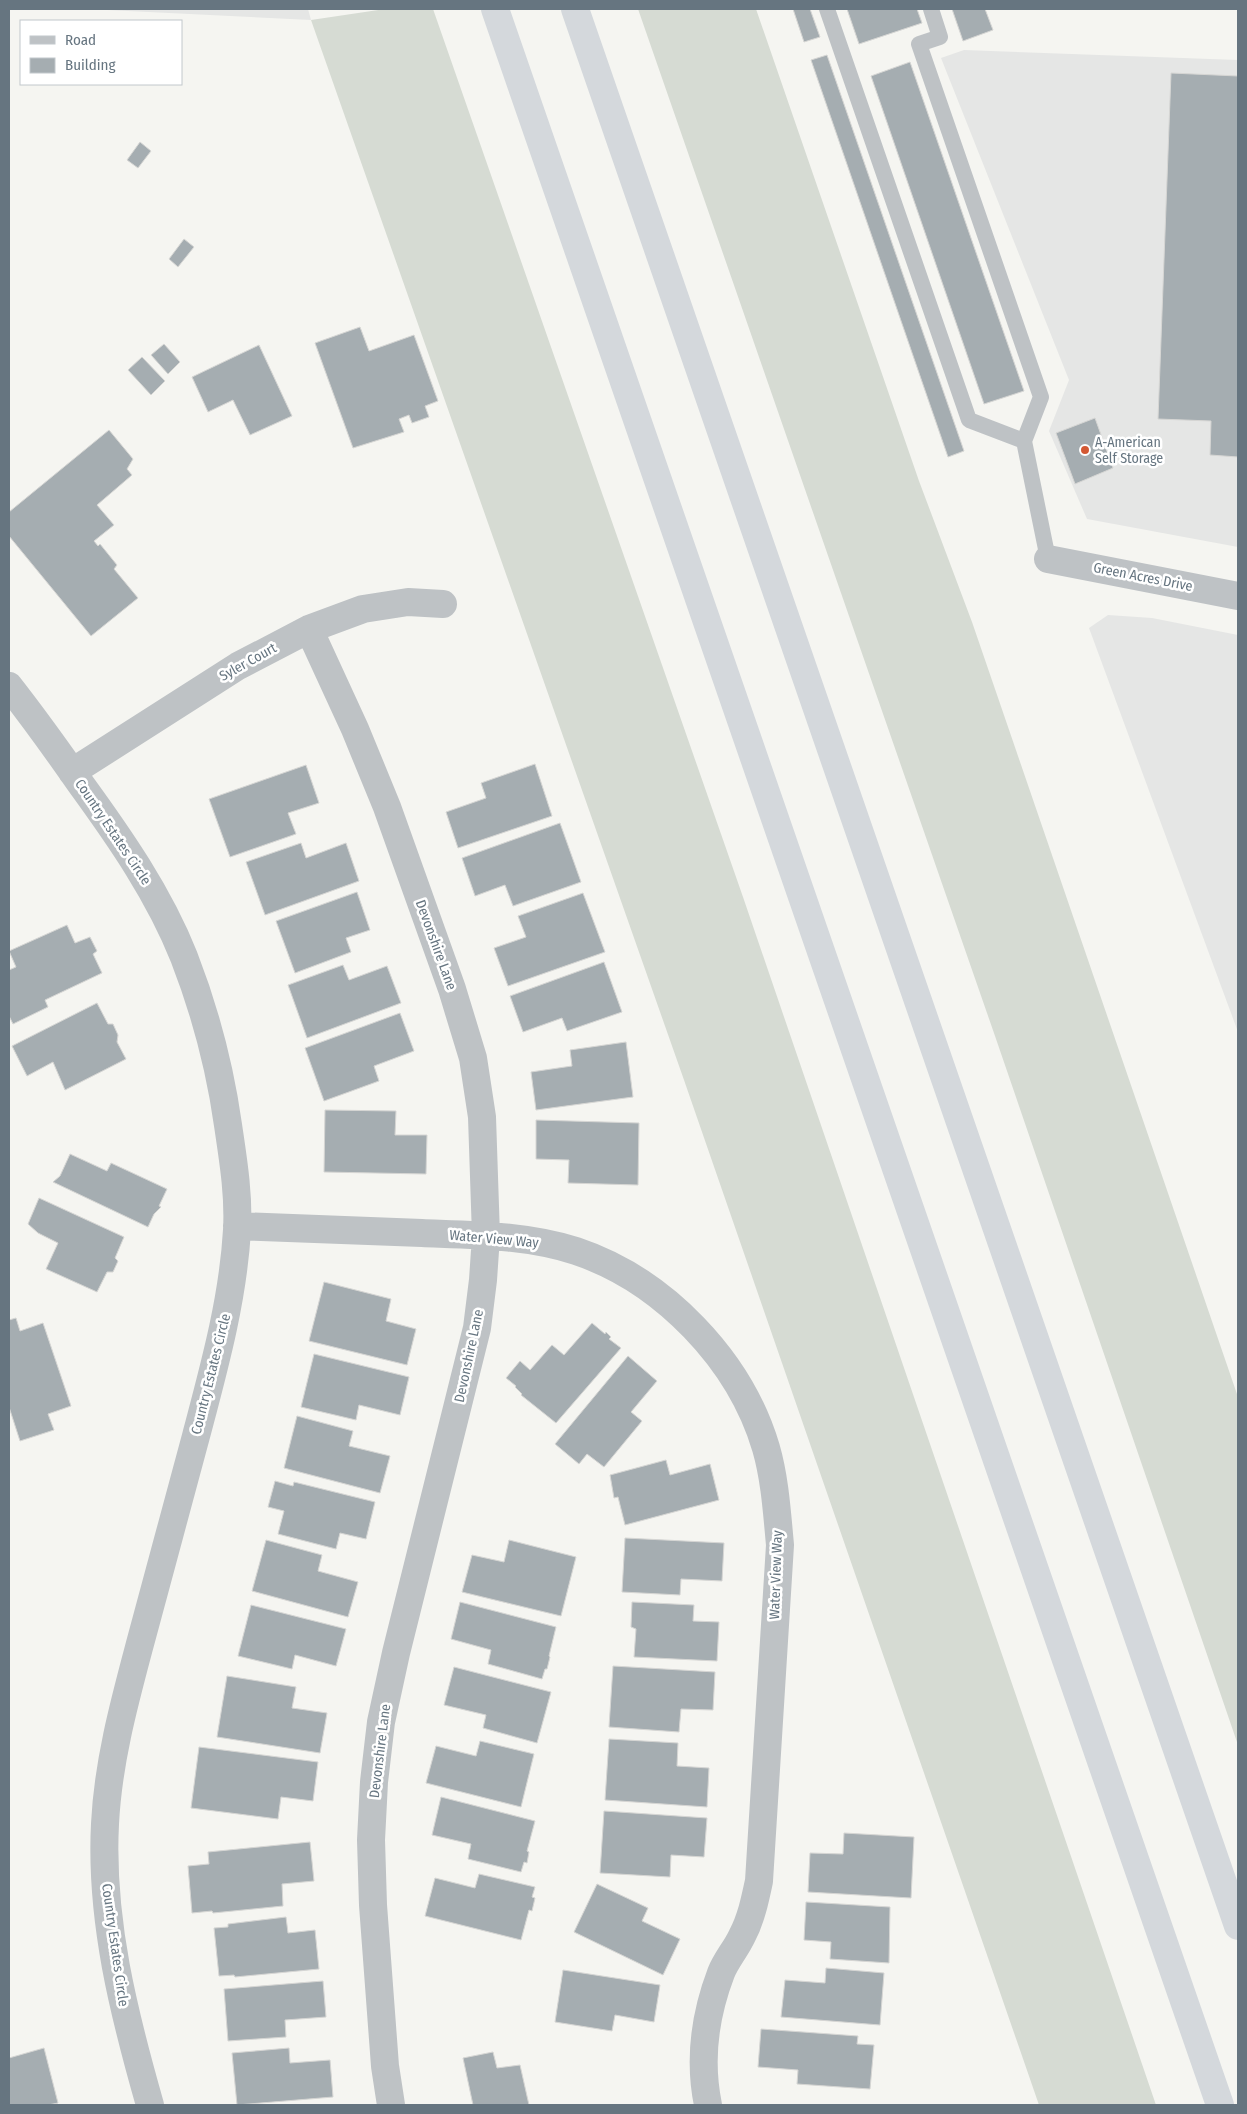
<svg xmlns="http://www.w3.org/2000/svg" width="1247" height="2114" font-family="'Fira Sans Condensed',sans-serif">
<rect width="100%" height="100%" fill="#f5f5f1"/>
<path fill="#e5e6e5" d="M87,9H308L311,20Z
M964,50L1238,60V547L1087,519L1049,431L1069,380L941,58Z
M1108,615L1152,618L1238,635V1032L1089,628Z"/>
<path fill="#d6dbd3" d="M385,9H433L743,897L1156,2105H1039L684,1080L311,20Z
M638,9H756L919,481L972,622L1238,1397V1745L995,1036Z"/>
<path fill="#a5adb1" stroke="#d6d6d4" d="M793,9H810L820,37L804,42Z
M847,9H917L922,23L859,44Z
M952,9H985L993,30L963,41Z
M827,55L964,451L948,457L811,60Z
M910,62L1024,391L984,404L871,76Z
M1171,73L1238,76V457L1210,455L1211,421L1158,419Z
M140,142L151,151L138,168L127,160Z
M184,239L194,247L178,267L169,259Z
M360,327L369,351L414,335L438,401L425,406L429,417L412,423L409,415L399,419L404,432L353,448L315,343Z
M164,344L180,362L168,374L151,355Z
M259,345L292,416L250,435L233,400L208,412L192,377Z
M142,357L165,381L151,395L128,370Z
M1095,418L1113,468L1075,484L1056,433Z
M109,430L133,459L127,469L132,475L97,505L114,525L94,541L98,546L100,544L117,565L114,569L138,598L91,636L9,536V512Z
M535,764L552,816L458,848L446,812L486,798L481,783Z
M306,765L319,803L288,813L296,834L230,857L209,799Z
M560,823L581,882L513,906L505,885L475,896L462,858Z
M301,843L306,858L346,843L359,881L265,915L246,862Z
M357,892L370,930L346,938L351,952L295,973L276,921Z
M583,893L605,952L508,986L494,948L526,937L518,916Z
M67,925L75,943L90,937L97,951L93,954L102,973L45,1000L48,1007L13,1024L9,1016V970L16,967L9,951Z
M604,962L622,1012L567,1031L562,1018L523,1032L510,996Z
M343,965L349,980L387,966L401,1003L307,1038L288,985Z
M97,1003L108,1024H113L118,1035L117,1042L126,1059L65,1090L53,1062L27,1076L12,1046Z
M400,1013L414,1051L374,1066L379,1081L324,1101L305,1048Z
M626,1042L633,1097L536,1110L531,1072L572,1066L570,1050Z
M325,1110L396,1111L395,1135H427L426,1174L324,1172Z
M536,1120L639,1123L638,1185L568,1183L569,1160L536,1159Z
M70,1154L107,1171L111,1163L167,1189L159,1206L161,1207L154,1214L148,1227L53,1182L60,1176Z
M39,1198L124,1237L115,1258L118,1261L113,1272H107L97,1292L46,1269L58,1243L38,1233L28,1224Z
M324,1282L391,1299L386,1321L416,1329L407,1365L309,1341Z
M16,1318L20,1331L43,1323L71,1406L48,1414L54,1430L20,1441L9,1407V1320Z
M592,1323L605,1334L606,1332L611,1337L609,1339L621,1348L556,1423L521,1395L522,1394L515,1387L516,1386L506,1378L520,1361L530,1370L552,1345L564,1355Z
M314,1354L409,1377L400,1415L359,1405L356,1420L301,1407Z
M628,1356L657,1381L631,1412L642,1421L604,1467L587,1454L579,1464L555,1444Z
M297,1416L353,1431L349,1446L390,1456L380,1493L284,1468Z
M666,1460L670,1475L710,1464L719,1500L625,1525L618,1497L614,1498L610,1475Z
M275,1481L293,1486L294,1482L375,1502L366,1539L340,1533L336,1549L278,1534L284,1511L268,1507Z
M625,1538L724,1543L722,1581L681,1579L680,1595L622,1592Z
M266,1540L322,1555L318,1571L358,1582L348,1617L252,1591Z
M509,1540L576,1557L561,1616L462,1592L472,1555L504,1562Z
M460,1602L556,1627L549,1656L550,1657L547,1669H545L542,1679L488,1664L491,1650L451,1639Z
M632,1602L694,1605L693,1621L719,1622L717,1661L634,1657L636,1629L631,1627Z
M251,1605L346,1629L336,1666L295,1655L292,1669L238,1656Z
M613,1666L715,1672L713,1710L681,1709L679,1732L609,1727Z
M454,1667L551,1692L537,1743L483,1728L486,1715L444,1705Z
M227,1676L296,1687L292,1708L327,1713L320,1753L217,1737Z
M609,1739L678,1743L677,1766L709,1768L707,1807L605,1800Z
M480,1741L534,1754L521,1807L426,1783L436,1746L476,1756Z
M199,1747L318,1762L313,1801L281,1797L278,1819L191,1808Z
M441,1797L535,1821L527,1851L529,1852L527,1863L524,1862L521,1872L468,1859L471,1844L432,1835Z
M604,1811L707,1818L704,1857L671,1855L670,1877L600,1873Z
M844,1833L914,1837L911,1898L808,1892L810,1853L843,1854Z
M310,1842L314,1881L282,1884L283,1906L213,1913L212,1911L192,1913L188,1866L209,1864L208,1852Z
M479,1874L535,1887L532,1897L535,1898L532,1911L529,1910L521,1940L425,1916L435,1878L475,1888Z
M597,1884L648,1908L642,1921L680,1939L663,1975L574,1932Z
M806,1902L890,1907L889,1963L830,1959L831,1942L804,1940Z
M286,1917L288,1933L315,1930L319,1969L235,1977L234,1975L219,1976L214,1928L228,1927V1924Z
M826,1968L884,1973L880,2025L781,2017L785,1980L825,1983Z
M563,1970L660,1985L654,2022L615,2015L612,2031L555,2022Z
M323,1981L326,2017L285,2020L286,2037L228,2041L224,1989Z
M761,2029L858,2036L857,2044L874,2045L870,2089L797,2084L798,2070L758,2067Z
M44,2048L58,2103L48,2105H9V2058Z
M289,2048L290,2063L330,2060L333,2097L237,2105L232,2053Z
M493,2052L497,2068L520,2065L529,2105H473L463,2058Z"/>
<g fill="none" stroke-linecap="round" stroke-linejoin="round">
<path stroke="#bec2c5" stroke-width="16" d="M827,9L969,420L1024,441
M931,9L940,37L919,44L1041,397L1024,441L1048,559"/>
<path stroke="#bec2c5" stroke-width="28" d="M1048,559L1238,596
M309,629L355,729L387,807L452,989L473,1058L482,1117L486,1236L483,1280L477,1328L396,1653L381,1722L374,1782L371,1840L373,1905L385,2066L391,2105
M9,686C34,718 57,750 80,783C120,838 159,894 184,957C205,1011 220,1068 228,1125C233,1159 239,1195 237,1230C233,1300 214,1368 196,1436C178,1504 159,1572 141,1640C125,1700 108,1761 105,1824C100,1920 124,2014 150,2105
M72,772L238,666L309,629L363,609L408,602L443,604
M237,1226C299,1228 361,1231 422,1233C473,1235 527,1235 576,1251C663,1280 740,1360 766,1448C775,1479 777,1513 780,1545L759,1881C755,1900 751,1919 742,1936C736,1949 726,1960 721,1973C705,2015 699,2061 708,2105"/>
<path stroke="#d4d8dc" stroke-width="28" d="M495,9L1220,2105
M575,9L1238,1926"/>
</g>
<circle fill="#d35833" stroke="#fff" stroke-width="2" cx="1085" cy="450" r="5"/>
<g text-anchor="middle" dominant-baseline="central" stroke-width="5" stroke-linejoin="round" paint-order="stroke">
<g font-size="14" fill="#667580" stroke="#fff" text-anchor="start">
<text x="1095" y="442">A-American<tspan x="1095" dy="16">Self Storage</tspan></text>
</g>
<g font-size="14" fill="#667580" stroke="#fff">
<text transform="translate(1143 577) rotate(11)">Green Acres Drive</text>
<text transform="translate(248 662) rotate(-29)">Syler Court</text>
<text transform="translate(113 832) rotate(56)">Country Estates Circle</text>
<text transform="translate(436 945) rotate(70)">Devonshire Lane</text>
<text transform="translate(494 1239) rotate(5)">Water View Way</text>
<text transform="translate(469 1356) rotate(-78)">Devonshire Lane</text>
<text transform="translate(211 1374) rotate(-76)">Country Estates Circle</text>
<text transform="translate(776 1575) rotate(-88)">Water View Way</text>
<text transform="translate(380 1751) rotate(-83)">Devonshire Lane</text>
<text transform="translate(115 1945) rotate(82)">Country Estates Circle</text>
</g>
</g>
<rect width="1247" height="2114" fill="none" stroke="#667580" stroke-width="20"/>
<rect x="20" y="20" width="162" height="65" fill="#ffffff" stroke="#c2c8cc"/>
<rect x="30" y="36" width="25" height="8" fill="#bec2c5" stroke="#c2c8cc"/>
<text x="65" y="45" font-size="15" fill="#667580">Road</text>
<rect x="30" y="58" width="25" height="15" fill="#a5adb1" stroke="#c2c8cc"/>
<text x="65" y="70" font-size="15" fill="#667580">Building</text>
</svg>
